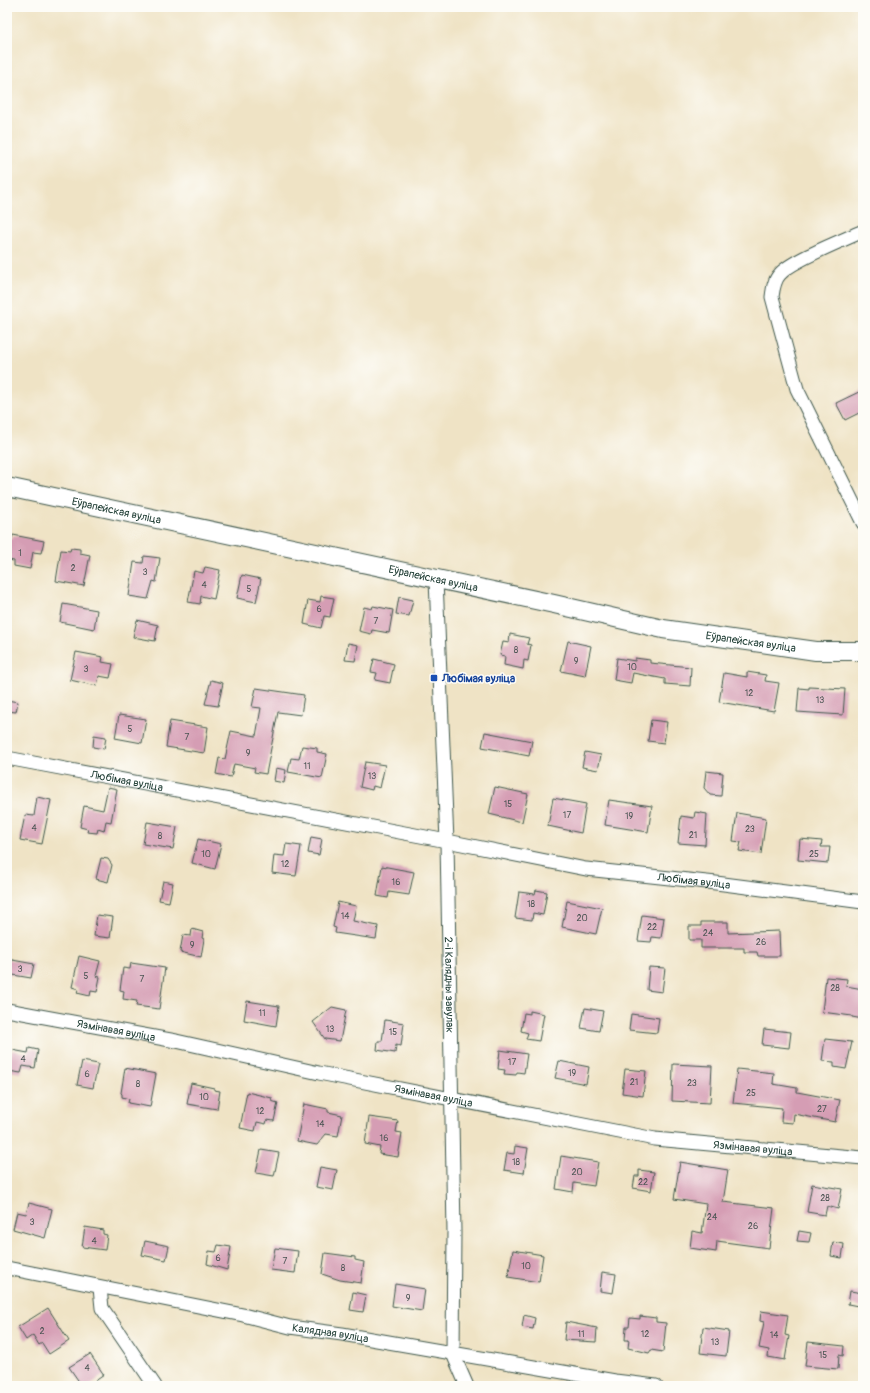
<svg xmlns="http://www.w3.org/2000/svg" width="870" height="1393" font-family="Pangolin,sans-serif">
<rect width="100%" height="100%" fill="#fdfcf7"/>
<filter id="ink" filterUnits="userSpaceOnUse"><feTurbulence type="fractalNoise" baseFrequency=".025" numOctaves="2"/><feDisplacementMap in="SourceGraphic" scale="8" xChannelSelector="R" yChannelSelector="G"/><feConvolveMatrix kernelMatrix="1 2 1 2 8 2 1 2 1" color-interpolation-filters="sRGB"/></filter>
<filter id="wash" filterUnits="userSpaceOnUse"><feTurbulence type="fractalNoise" baseFrequency=".012" numOctaves="4" result="noise"/><feDisplacementMap in="SourceGraphic" scale="16" xChannelSelector="R" yChannelSelector="G"/><feGaussianBlur stdDeviation="0.9" result="paint"/><feColorMatrix in="noise" values="0 0 0 0 0 0 0 0 0 0 0 0 0 0 0 0 0 1.4 0 .05"/><feComposite in="paint" operator="in"/></filter>
<g filter="url(#wash)">
<rect width="100%" height="100%" fill="#efe3c5"/>
<g id="blocks">
<path fill="#d59db4" d="M863,390V411L845,420L836,403Z
M13,535L44,541L41,553L33,552L30,569L14,566V561L7,560V537L12,538Z
M71,548L80,549V553L90,555L84,586L56,581L61,550L70,551Z
M144,556L160,558L156,582L153,581L148,599L129,596L134,562L143,563Z
M205,567L220,570L214,599L201,596L200,604L188,602L194,571L203,573Z
M242,575L261,579L256,602L237,598Z
M321,596L334,598L330,617L324,616L321,628L304,624L308,600L320,602Z
M399,597L413,600L409,616L396,614Z
M63,604L97,610L94,629L60,622Z
M373,606L393,610L389,633L372,630L371,634L359,631L364,607L372,609Z
M137,620L158,625L155,641L133,637Z
M510,634L529,638L527,644L531,645L528,661L524,660L523,669L504,665L505,656L500,655L503,642L509,643Z
M568,641L591,646L585,676L561,671Z
M348,643L358,645L355,661L345,660Z
M76,652L103,657L102,662L113,664L110,678L99,676L97,686L70,680Z
M617,658L635,661V658L650,660V663L691,667L690,686L665,684V679L633,673L631,683L614,680Z
M374,659L394,664L390,683L375,680L377,673L371,672Z
M747,672L766,675L765,681L779,683L774,711L719,702L724,673L747,677Z
M211,680L223,683L218,706L205,704Z
M809,687L845,689L843,715L797,712L799,688L809,689Z
M256,688L304,695L301,715L278,712L266,774L254,772L255,768L234,764L231,777L216,774L219,758L225,759L231,731L256,736L261,708L252,707Z
M7,700L18,702L16,712L7,711Z
M119,715L146,719L142,743L115,738Z
M651,720L667,722L664,743L648,741Z
M170,721L208,727L204,753L166,747Z
M485,732L532,741L529,756L482,747Z
M94,735L106,737L104,749L93,747Z
M302,746L317,748V752L327,754L322,778L288,772L291,758L299,759Z
M585,752L601,755L598,770L582,767Z
M365,762L385,765L380,788L373,786L372,790L360,787Z
M276,768L286,770L284,783L274,781Z
M706,771L723,773L721,796L710,795L704,788Z
M108,787L117,789L111,822L106,821L104,831L98,829L97,833L87,832L88,829L80,827L84,806L103,810Z
M495,787L528,794L522,822L489,814Z
M37,797L51,800L42,844L20,840L25,815L34,816Z
M553,798L586,804L581,833L548,826Z
M609,800L652,806L648,832L605,825Z
M695,812L707,814L705,845L678,843L681,816L694,818Z
M737,813L766,818L761,854L739,851L741,842L733,841Z
M147,822L177,827L173,849L143,844Z
M311,837L322,839L319,855L308,853Z
M198,839L221,844L215,869L192,863Z
M800,839L822,841L821,847H830L828,863L798,860Z
M286,844L301,846L296,876L272,873L274,855L284,856Z
M101,858L108,859L112,865L108,882L96,879Z
M382,866L414,872L409,895L389,892L388,898L377,896Z
M163,881L173,883L169,902L159,900Z
M536,890L547,892L543,915L533,913L532,920L515,918L519,892L535,894Z
M567,901L602,908L596,934L562,927Z
M338,902L356,906L353,921L378,926L376,939L335,933L336,928L333,927Z
M97,915L113,917L110,938L94,936Z
M642,915L664,918L661,938L652,937L651,942L638,941Z
M701,922H728V933L779,931L780,956H758L757,952H744V948H701V940H689V926H701Z
M192,929L203,932L202,938L204,939L201,957L180,952L183,935L191,936Z
M79,956L100,961L96,976L100,977L97,992L91,991L90,996L77,993L78,989L72,987Z
M7,959L34,964L31,978L7,974Z
M131,963L165,968L159,1009L136,1006L137,1001L123,999L124,991L120,990L123,968L130,969Z
M649,967L665,968L662,992L647,990Z
M826,977L847,979L846,986L863,989V1019L852,1017V1016L822,1012Z
M247,1001L279,1006L276,1026L244,1020Z
M332,1007L346,1010L340,1041L325,1039L313,1022Z
M585,1008L603,1011L599,1031L581,1028Z
M530,1011L544,1014L539,1041L526,1039L528,1033L521,1031L524,1013L530,1014Z
M631,1014L659,1018L657,1033L629,1030Z
M385,1020L404,1023L401,1046L396,1045L395,1053L377,1050L378,1041H382Z
M764,1029L791,1032L789,1048L762,1045Z
M825,1039L852,1042L846,1069L834,1067V1062L822,1061Z
M29,1048L38,1050L35,1068L23,1066L21,1073L8,1071L12,1050L28,1053Z
M500,1050L527,1054L524,1073L517,1072L516,1075L504,1074L505,1070L498,1069Z
M82,1061L98,1064L93,1088L77,1085Z
M559,1061L589,1067L586,1084L555,1078Z
M673,1064L712,1066L710,1103L672,1101Z
M125,1068L156,1074L150,1107L128,1103L129,1099L122,1097V1094L121,1093Z
M625,1069L646,1071L643,1096L622,1093Z
M737,1069L774,1073L773,1084L797,1088V1092L840,1100L835,1122L794,1114L793,1123L781,1122L782,1108L733,1103Z
M191,1083L214,1088V1090L220,1091L217,1109L187,1104Z
M247,1092L272,1098L271,1101L278,1103L274,1121L267,1120L266,1124L257,1122L255,1131L240,1128Z
M304,1104L328,1109V1112L342,1115L338,1136L326,1134L317,1145L297,1141Z
M369,1117L398,1121L396,1132L402,1133L398,1157L379,1154L380,1147L365,1144Z
M515,1146L528,1148L524,1173L504,1170L507,1153L514,1154Z
M261,1150L279,1153L274,1176L256,1173Z
M561,1156L598,1162L594,1186L574,1183L573,1192L556,1189Z
M680,1162L728,1170L723,1202L774,1208L769,1248L717,1241L716,1252L690,1248L692,1231L702,1233L706,1204L674,1199Z
M320,1167L337,1170L333,1190L316,1187Z
M639,1170L654,1172L651,1191L633,1188L635,1176H639Z
M812,1184L842,1189L838,1209L827,1206L825,1215L807,1212Z
M29,1203L52,1209L45,1238L13,1229L17,1212L26,1214Z
M85,1227L103,1230V1234L107,1235L105,1250L82,1247Z
M799,1231L811,1233L809,1242L797,1241Z
M145,1241L169,1246L166,1260L142,1255Z
M833,1242L844,1244L842,1258L831,1256Z
M218,1245L231,1247L227,1270L207,1264L209,1251L216,1252Z
M275,1248L298,1251L295,1273L271,1270Z
M513,1250L543,1255L539,1282L508,1277Z
M325,1253L355,1257V1260L364,1262L361,1283L340,1280L322,1274Z
M602,1272L616,1274L613,1293L600,1291Z
M395,1284L425,1289L422,1311L392,1306Z
M850,1291L863,1293V1307L848,1304Z
M353,1292L366,1295L363,1312L350,1310Z
M48,1308L69,1341L49,1354L42,1343L39,1345L33,1335L26,1340L18,1327Z
M761,1311L788,1315L785,1335L789,1336L785,1360L768,1357L769,1350L759,1348L764,1322L760,1321Z
M524,1315L535,1318L533,1329L522,1327Z
M640,1316L656,1318V1322L666,1323L663,1352L651,1350L649,1353L628,1348L629,1340H625L626,1327H629L630,1318L640,1319Z
M566,1322L597,1328L596,1342L564,1340Z
M703,1327L729,1331L726,1356L700,1353Z
M808,1342L844,1346L843,1356L839,1355L838,1369L805,1366Z
M90,1354L104,1375L88,1386H82L69,1367Z"/>
</g>
</g>
<g filter="url(#ink)">
<use href="#blocks" fill-opacity="0" stroke="#3e564a" stroke-width="1"/>
<g fill="none" stroke-linecap="round" stroke-linejoin="round">
<g stroke="#3e564a" stroke-width="15">
<g id="street">
<path d="M863,231C844,240 792,260 780,274C774,280 773,289 772,297L797,389L863,523"/>
<path id="s1" d="M436,580L447,841L454,1232L453,1354L467,1386"/>
<path id="s2" d="M7,758L447,841L586,869L716,883L863,902"/>
<path id="s3" d="M7,1010L176,1041L319,1073L655,1139L863,1158"/>
<path id="s4" d="M7,1268L243,1315L290,1327L342,1334L615,1381L656,1386"/>
<path d="M100,1288L102,1308L155,1386"/>
</g>
</g>
<g stroke="#3e564a" stroke-width="20">
<g id="secondary">
<path id="s5" d="M7,487L554,604L663,629L816,651H863"/>
</g>
</g>
<use href="#street" stroke="#fff" stroke-width="13"/>
<use href="#secondary" stroke="#fff" stroke-width="18"/>
</g>
</g>
<rect fill="#1a4fb4" stroke="#fdfcf7" stroke-width="1.5" x="430" y="674" width="8" height="8" rx="2"/>
<g text-anchor="middle" dominant-baseline="central" stroke-width="3" stroke-linejoin="round" paint-order="stroke">
<g font-size="9" fill="#4c5554">
<text x="20" y="553">1</text>
<text x="73" y="568">2</text>
<text x="145" y="572">3</text>
<text x="204" y="585">4</text>
<text x="249" y="589">5</text>
<text x="319" y="609">6</text>
<text x="376" y="621">7</text>
<text x="516" y="650">8</text>
<text x="576" y="661">9</text>
<text x="632" y="667">10</text>
<text x="86" y="669">3</text>
<text x="749" y="693">12</text>
<text x="820" y="700">13</text>
<text x="130" y="729">5</text>
<text x="187" y="737">7</text>
<text x="248" y="753">9</text>
<text x="307" y="766">11</text>
<text x="372" y="776">13</text>
<text x="508" y="804">15</text>
<text x="567" y="815">17</text>
<text x="629" y="816">19</text>
<text x="34" y="828">4</text>
<text x="750" y="829">23</text>
<text x="693" y="835">21</text>
<text x="160" y="836">8</text>
<text x="206" y="854">10</text>
<text x="814" y="854">25</text>
<text x="285" y="864">12</text>
<text x="396" y="882">16</text>
<text x="531" y="904">18</text>
<text x="345" y="916">14</text>
<text x="582" y="918">20</text>
<text x="652" y="927">22</text>
<text x="708" y="933">24</text>
<text x="761" y="942">26</text>
<text x="192" y="945">9</text>
<text x="20" y="969">3</text>
<text x="86" y="976">5</text>
<text x="142" y="979">7</text>
<text x="835" y="988">28</text>
<text x="262" y="1013">11</text>
<text x="330" y="1029">13</text>
<text x="393" y="1032">15</text>
<text x="23" y="1059">4</text>
<text x="512" y="1062">17</text>
<text x="572" y="1073">19</text>
<text x="87" y="1074">6</text>
<text x="634" y="1082">21</text>
<text x="692" y="1083">23</text>
<text x="138" y="1084">8</text>
<text x="751" y="1093">25</text>
<text x="204" y="1097">10</text>
<text x="822" y="1109">27</text>
<text x="260" y="1111">12</text>
<text x="320" y="1124">14</text>
<text x="384" y="1138">16</text>
<text x="516" y="1162">18</text>
<text x="577" y="1172">20</text>
<text x="643" y="1182">22</text>
<text x="825" y="1198">28</text>
<text x="712" y="1217">24</text>
<text x="32" y="1222">3</text>
<text x="753" y="1226">26</text>
<text x="94" y="1241">4</text>
<text x="218" y="1258">6</text>
<text x="285" y="1261">7</text>
<text x="526" y="1266">10</text>
<text x="343" y="1268">8</text>
<text x="408" y="1298">9</text>
<text x="42" y="1331">2</text>
<text x="581" y="1334">11</text>
<text x="645" y="1334">12</text>
<text x="774" y="1335">14</text>
<text x="715" y="1342">13</text>
<text x="823" y="1355">15</text>
<text x="87" y="1368">4</text>
</g>
<g font-size="11" fill="#1f3d34" stroke="#fdfcf7">
<text stroke="none"><textPath href="#s5" startOffset="112">Еўрапейская вуліца</textPath></text>
<text stroke="none"><textPath href="#s5" startOffset="436">Еўрапейская вуліца</textPath></text>
<text stroke="none"><textPath href="#s5" startOffset="760">Еўрапейская вуліца</textPath></text>
<text stroke="none"><textPath href="#s2" startOffset="122">Любімая вуліца</textPath></text>
<text stroke="none"><textPath href="#s2" startOffset="698">Любімая вуліца</textPath></text>
<text stroke="none"><textPath href="#s1" startOffset="405">2-і Калядны завулак</textPath></text>
<text stroke="none"><textPath href="#s3" startOffset="111">Язмінавая вуліца</textPath></text>
<text stroke="none"><textPath href="#s3" startOffset="435">Язмінавая вуліца</textPath></text>
<text stroke="none"><textPath href="#s3" startOffset="759">Язмінавая вуліца</textPath></text>
<text stroke="none"><textPath href="#s4" startOffset="330">Калядная вуліца</textPath></text>
</g>
<g font-size="11" font-weight="bold" fill="#164399" stroke="#fdfcf7" text-anchor="start">
<text x="442" y="678">Любімая вуліца</text>
</g>
</g>
<rect width="870" height="1393" fill="none" stroke="#fdfcf7" stroke-width="24"/>
</svg>
